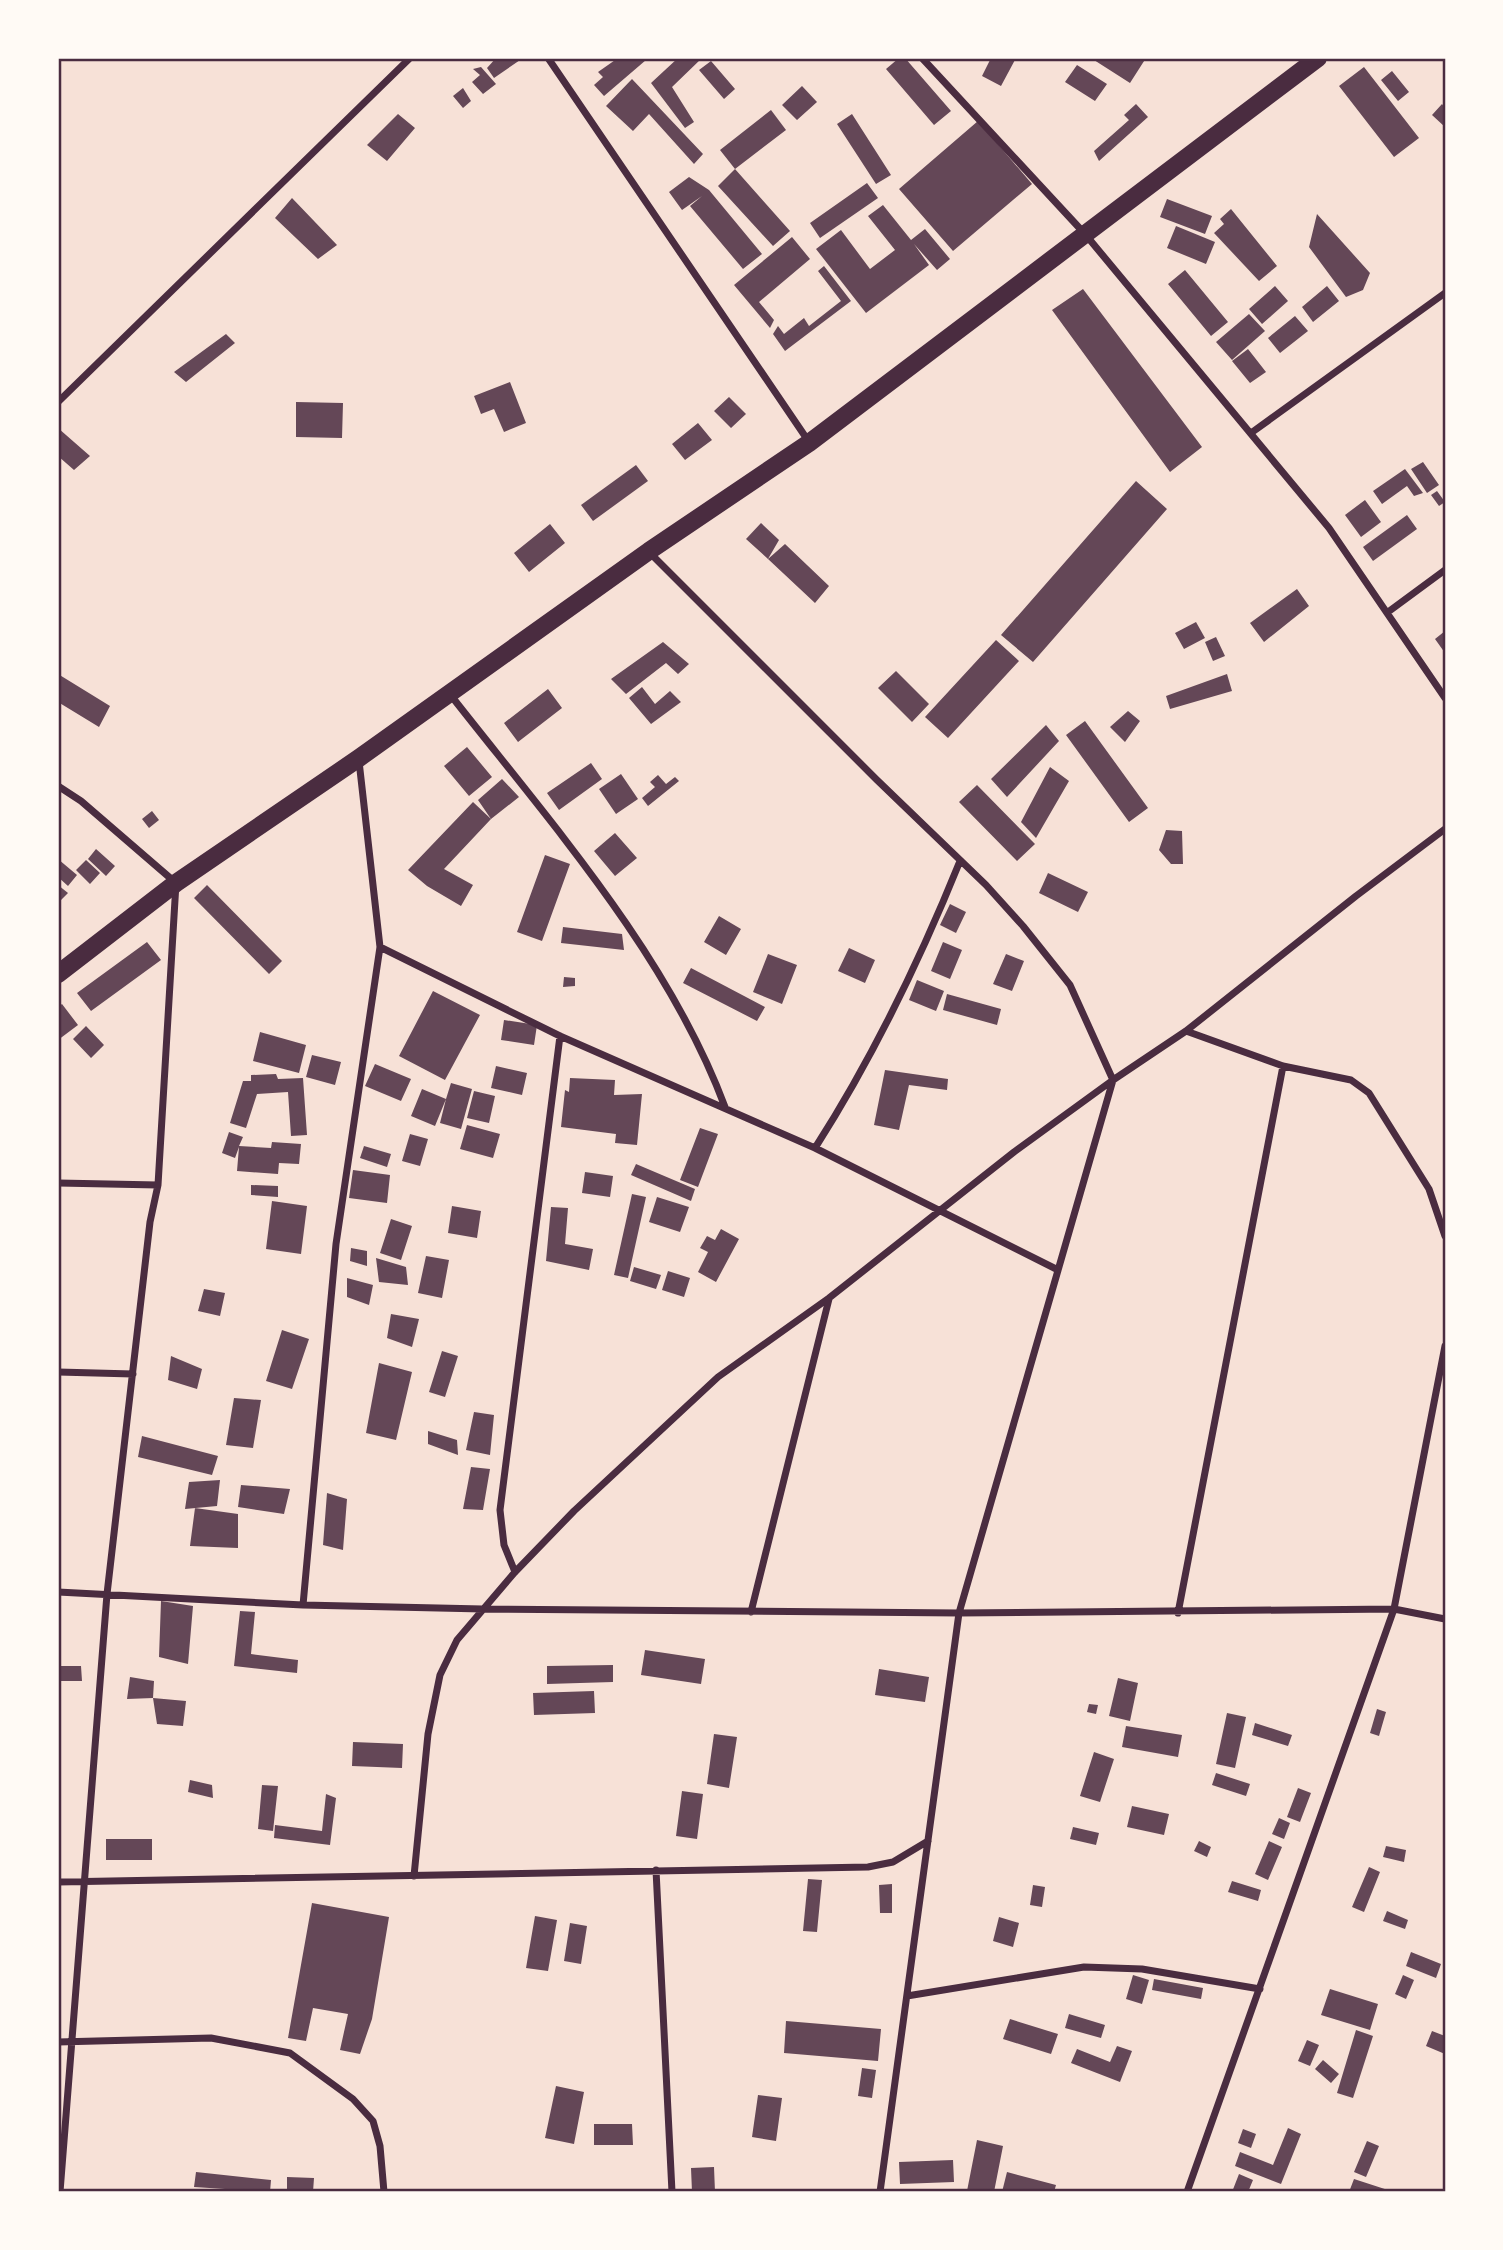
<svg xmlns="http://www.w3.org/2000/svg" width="1503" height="2250" font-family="Poppins,sans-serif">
<rect width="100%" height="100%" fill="#f7e1d7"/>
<path fill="#644757" d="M496,58H523L494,78L487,68Z
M618,58L646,60L604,96L594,85L603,77L598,72Z
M678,58L701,59L672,87L694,122L685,128L651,83Z
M899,58H905L951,111L934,125L886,69Z
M991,58H1016L1001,86L982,76Z
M1095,58H1146L1130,83L1094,60Z
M711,61L735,89L724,99L699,70Z
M1077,65L1107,84L1095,101L1065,82Z
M481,67L496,84L483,94L472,82L480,75L473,69Z
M1364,67L1419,138L1394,157L1339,86Z
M1392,71L1409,92L1398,101L1381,80Z
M632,79L703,154L694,164L649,114L633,131L606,106Z
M802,86L817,102L797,120L782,105Z
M463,88L471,101L463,108L453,96Z
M1136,104L1148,117L1099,161L1094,151L1129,120L1124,115Z
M1442,104L1445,108V127L1432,115Z
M771,110L786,130L735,169L790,231L773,246L718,186L735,169L720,150Z
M398,114L415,128L387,161L367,145Z
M852,114L891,175L876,184L837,124Z
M978,121L1032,184L953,251L899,189Z
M689,177L709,190L762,254L743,269L690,206L702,196L682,210L669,192Z
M867,183L878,198L820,238L810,223Z
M292,198L337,245L318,259L275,218Z
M1167,199L1212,216L1205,234L1160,217Z
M883,205L911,240L925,229L950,259L937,270L914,244L929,265L866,313L816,249L841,230L870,269L895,250L868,216Z
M1231,209L1277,266L1259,281L1214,233L1224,224L1220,219Z
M1317,214L1370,273L1363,290L1346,297L1309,247Z
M1176,226L1215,242L1206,264L1167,248Z
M792,237L810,259L759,302L774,320L770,328L734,285Z
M824,266L851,301L785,351L773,334L778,326L784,334L804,318L809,326L841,301L818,271Z
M1185,270L1228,322L1211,336L1168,284Z
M1275,286L1288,301L1262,324L1249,309Z
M1327,286L1339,301L1313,322L1302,307Z
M1083,289L1202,447L1170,472L1052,310Z
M1249,314L1265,331L1232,360L1216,342Z
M1295,316L1308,331L1280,353L1268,338Z
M226,334L235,343L186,382L174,372Z
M1248,349L1266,372L1250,383L1232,361Z
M510,382L526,423L504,432L494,409L481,414L474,396Z
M729,397L746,414L731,428L714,411Z
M296,402L343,403L342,438L296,437Z
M698,423L712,440L685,460L672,444Z
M58,428L90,456L74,470L58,456Z
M1423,462L1439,485L1427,493L1411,469Z
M636,465L648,481L593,521L581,505Z
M1405,469L1423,493L1414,496L1407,486L1382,504L1373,491Z
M1136,481L1167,509L1033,662L1001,635Z
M1437,491L1445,502L1439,506L1431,495Z
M1365,500L1381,522L1361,537L1345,515Z
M1407,515L1417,529L1373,561L1363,547Z
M761,523L779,540L768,559L746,539Z
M550,524L565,543L529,572L514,553Z
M785,544L829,586L815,603L768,559Z
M1297,589L1309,606L1264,642L1250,623Z
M1196,622L1205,638L1184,649L1175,633Z
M1445,631V653L1435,639Z
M1216,637L1225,656L1213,661L1205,642Z
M996,640L1019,661L948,738L925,717Z
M663,642L689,664L678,674L666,663L626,694L611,679Z
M896,671L929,704L912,722L878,688Z
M58,674L110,706L99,727L58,702Z
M1227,674L1232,691L1170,709L1166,696Z
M642,687L655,704L670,691L681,702L651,724L629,698Z
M548,689L562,708L518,742L504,723Z
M1128,711L1140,721L1125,742L1110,727Z
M1085,721L1148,808L1129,822L1066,735Z
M1046,725L1059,741L1007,797L991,779Z
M467,747L492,777L469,796L444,766Z
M591,763L602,779L559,810L547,793Z
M1050,767L1069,781L1036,838L1021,822Z
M621,774L638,799L616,814L599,789Z
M658,775L666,784L675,777L679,781L648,806L642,798L655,787L650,782Z
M502,779L519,797L491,819L444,869L473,885L461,906L427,886L408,870L473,802L491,819L478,800Z
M977,785L1035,844L1017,861L959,802Z
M152,811L159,820L149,828L142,819Z
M1166,830L1182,831L1183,864H1171L1159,850Z
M615,833L637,858L615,876L594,851Z
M96,849L115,866L106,876L88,859Z
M545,855L570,864L542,941L517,932Z
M58,859L77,875L68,886L58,877Z
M86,860L100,873L90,884L76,870Z
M1048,873L1088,892L1078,912L1039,893Z
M58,885L68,893L59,902L58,901Z
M207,885L282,961L269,974L194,898Z
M950,904L966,912L956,933L940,925Z
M719,916L741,929L726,955L704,942Z
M563,927L622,934L624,950L561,943Z
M147,942L161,960L91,1011L77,993Z
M943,942L962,950L950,979L931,971Z
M849,948L875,960L865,983L838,971Z
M768,954L797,965L782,1004L753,992Z
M1006,954L1024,961L1012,991L993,984Z
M691,968L765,1007L757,1021L683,983Z
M564,977L575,978V986L563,987Z
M917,980L944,991L936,1011L909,1000Z
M433,991L480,1015L445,1080L399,1056Z
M947,994L1001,1009L997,1025L943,1010Z
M62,1004L78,1025L58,1040V1007Z
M504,1020L537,1025L534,1045L501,1040Z
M86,1026L104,1045L91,1058L73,1039Z
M260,1032L306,1045L299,1073L253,1061Z
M312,1055L341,1062L335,1085L306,1077Z
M375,1064L411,1079L401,1101L365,1086Z
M496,1066L527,1073L522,1095L491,1088Z
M885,1070L948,1079L947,1090L909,1085L899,1130L874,1125Z
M276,1074L278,1079L303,1078L307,1135L291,1136L288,1092L257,1094L246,1128L230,1123L243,1081H251V1075Z
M570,1078L615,1080L614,1095L642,1094L637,1145L615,1143L616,1134L561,1127L565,1090L569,1092Z
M451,1083L472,1089L461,1129L440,1123L446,1099L435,1126L411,1116L422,1089L446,1099Z
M474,1091L495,1096L489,1123L467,1118Z
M467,1125L500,1134L493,1158L460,1149Z
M700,1128L718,1134L698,1187L680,1180Z
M229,1132L243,1137L239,1146L271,1148L272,1142L301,1144L299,1164L279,1163L278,1174L237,1171L239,1147L235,1158L222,1153Z
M410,1134L428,1139L420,1166L402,1161Z
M364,1146L391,1154L387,1167L360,1158Z
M636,1164L695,1189L691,1201L631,1175Z
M353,1170L390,1175L387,1203L349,1198Z
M585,1172L613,1176L610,1197L582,1193Z
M251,1185L278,1186V1197L251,1195Z
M632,1194L646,1197L628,1278L614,1275Z
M657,1197L689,1207L680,1232L649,1222Z
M272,1201L307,1206L301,1254L266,1249Z
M452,1206L481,1211L477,1238L448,1233Z
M551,1207L568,1208L565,1244L593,1249L589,1270L546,1261Z
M391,1219L412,1226L401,1260L380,1253Z
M721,1229L739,1239L716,1282L698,1272L708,1252L700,1248L707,1236L715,1240Z
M351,1248L367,1251V1266L350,1261Z
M426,1256L449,1260L442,1298L418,1293Z
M376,1258L406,1267L408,1285L379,1282Z
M634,1267L661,1275L656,1289L630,1281Z
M668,1271L690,1278L684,1297L662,1290Z
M347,1278L373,1285L369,1305L347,1297Z
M204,1289L225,1293L220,1316L198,1311Z
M391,1314L419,1319L412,1347L387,1338Z
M282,1330L309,1339L292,1389L266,1381Z
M442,1351L458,1356L445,1397L429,1392Z
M171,1356L202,1369L197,1389L168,1380Z
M379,1363L412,1372L396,1440L366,1433Z
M234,1398L261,1400L253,1448L226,1445Z
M474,1412L494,1415L490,1455L466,1450Z
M428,1431L457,1440L458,1455L428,1444Z
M142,1436L218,1456L212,1475L138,1457Z
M471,1467L490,1469L483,1510L463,1509Z
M220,1480L217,1506L185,1509L189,1482Z
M241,1485L290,1489L284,1514L238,1507Z
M327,1493L347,1499L343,1550L323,1545Z
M195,1508L238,1514V1548L190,1546Z
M161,1601L193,1606L188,1664L159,1657Z
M240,1611L255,1612L251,1654L298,1660L297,1673L234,1666Z
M645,1650L705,1659L701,1684L641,1675Z
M613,1665V1682L547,1684V1666Z
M58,1666H81L82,1681H58Z
M879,1669L929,1677L925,1702L875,1695Z
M130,1677L154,1681L153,1698L127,1699Z
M1118,1678L1138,1683L1130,1721L1109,1716Z
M594,1691L595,1713L534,1715L533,1693Z
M153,1698L186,1701L183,1726L157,1724Z
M1089,1704L1098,1705L1096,1714L1087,1712Z
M1377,1709L1386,1712L1379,1736L1370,1733Z
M1227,1713L1246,1717L1235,1768L1216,1764Z
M1255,1723L1292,1735L1288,1746L1252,1735Z
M1126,1726L1182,1735L1178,1757L1122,1747Z
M714,1734L737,1737L729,1788L707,1784Z
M353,1742L403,1744L402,1768L352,1766Z
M1094,1752L1114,1759L1100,1802L1080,1796Z
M1216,1773L1250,1784L1246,1796L1212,1785Z
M190,1780L212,1785L213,1798L188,1792Z
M262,1785L278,1786L273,1831L258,1829Z
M1298,1788L1311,1793L1300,1822L1287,1817Z
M682,1791L703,1794L697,1839L676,1836Z
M326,1794L336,1798L330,1845L274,1838L275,1825L322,1831Z
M1132,1806L1169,1814L1164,1835L1127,1827Z
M1279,1818L1290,1823L1284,1839L1272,1834Z
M1073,1827L1099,1833L1096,1845L1070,1839Z
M106,1839H152V1860H106Z
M1199,1841L1211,1847L1207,1857L1194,1851Z
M1269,1841L1282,1847L1268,1880L1255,1874Z
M1386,1846L1406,1850L1404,1862L1383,1857Z
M1369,1867L1380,1872L1364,1912L1352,1907Z
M808,1879L822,1880L817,1932L803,1931Z
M1232,1881L1261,1890L1258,1901L1228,1892Z
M892,1884V1913H880L879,1885Z
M1033,1885L1045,1887L1042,1907L1030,1905Z
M312,1903L389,1917L372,2019L360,2054L340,2050L348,2014L313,2008L306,2041L288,2038Z
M1387,1911L1408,1920L1405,1929L1383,1921Z
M535,1916L557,1920L548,1971L526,1968Z
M999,1917L1019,1923L1013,1947L993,1941Z
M570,1923L587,1926L581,1964L564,1961Z
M1411,1952L1441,1964L1436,1978L1406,1966Z
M1133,1975L1149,1980L1142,2004L1126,1999Z
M1403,1975L1414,1980L1406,1999L1395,1994Z
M1154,1979L1203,1988L1201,1999L1152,1990Z
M1330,1989L1378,2004L1370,2030L1321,2015Z
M1069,2014L1105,2025L1101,2038L1065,2028Z
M1010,2019L1058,2034L1051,2054L1003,2039Z
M786,2021L881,2029L878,2061L784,2053Z
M1356,2030L1373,2036L1353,2098L1337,2093Z
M1432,2031L1445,2036V2054L1426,2046Z
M1307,2040L1319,2045L1310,2066L1298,2061Z
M1117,2046L1132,2051L1120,2082L1071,2063L1077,2049L1110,2062Z
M1323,2060L1339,2074L1331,2083L1315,2069Z
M862,2068L876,2070L872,2098L858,2096Z
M556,2086L584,2092L574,2144L545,2138Z
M758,2095L782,2098L776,2141L752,2137Z
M594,2124H632L633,2145H594Z
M1288,2128L1301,2134L1281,2184L1235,2166L1240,2152L1273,2165Z
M1243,2129L1256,2134L1251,2148L1238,2143Z
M977,2140L1003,2146L994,2192L967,2191Z
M1367,2141L1379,2146L1366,2177L1354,2172Z
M953,2160L954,2182L900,2184L899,2162Z
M714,2167L715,2192H692L691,2168Z
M196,2172L271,2180L270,2192L194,2187Z
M1007,2172L1056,2185L1054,2192H1002Z
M1239,2174L1253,2180L1248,2192H1232Z
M287,2177L314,2178L313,2192H287Z
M1354,2179L1394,2192H1349Z"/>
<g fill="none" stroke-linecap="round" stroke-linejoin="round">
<path stroke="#4a2c40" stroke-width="7" d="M548,58L809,442
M922,58L1085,234L1329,528L1445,698
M58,402L410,58
M1251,433L1445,293
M649,552L877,780L986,885L1023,926L1070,985L1113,1080L959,1613L880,2192
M1388,612L1445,570
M449,693C549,821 668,954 725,1107
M58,786L81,801L176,883L158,1185L150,1222L107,1594L60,2192
M380,947L560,1036L815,1148L1058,1270
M1186,1031L1283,1066L1351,1080L1369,1093L1429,1189L1445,1236
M815,1148C872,1059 920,960 960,861
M58,1183L158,1185
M58,1372L133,1374
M515,1572L504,1545L500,1510L560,1036
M58,1592L303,1605L483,1609L959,1613L1394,1609L1445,1619
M303,1605L336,1244L380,947L359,761
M751,1612L829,1299
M1178,1613L1283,1066
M656,1870L672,2192
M414,1876L428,1734L440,1675L457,1640L515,1572L574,1511L718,1377L829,1298L1014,1152L1113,1080L1186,1031L1356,896L1445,829
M58,1882L868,1867L893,1862L928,1841
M907,1996L1084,1967L1142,1969L1260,1989
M58,2042L211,2038L290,2053L353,2099L373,2121L380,2146L384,2192
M1187,2192L1394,1609L1445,1346"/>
<path stroke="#4a2c40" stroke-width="18" d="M58,974L176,883L359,758L649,551L809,443L1318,58"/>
</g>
<rect width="1503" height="2250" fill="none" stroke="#fffaf5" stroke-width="119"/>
<rect x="60" y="60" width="1384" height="2130" fill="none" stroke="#4a2c40" stroke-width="2.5"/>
</svg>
